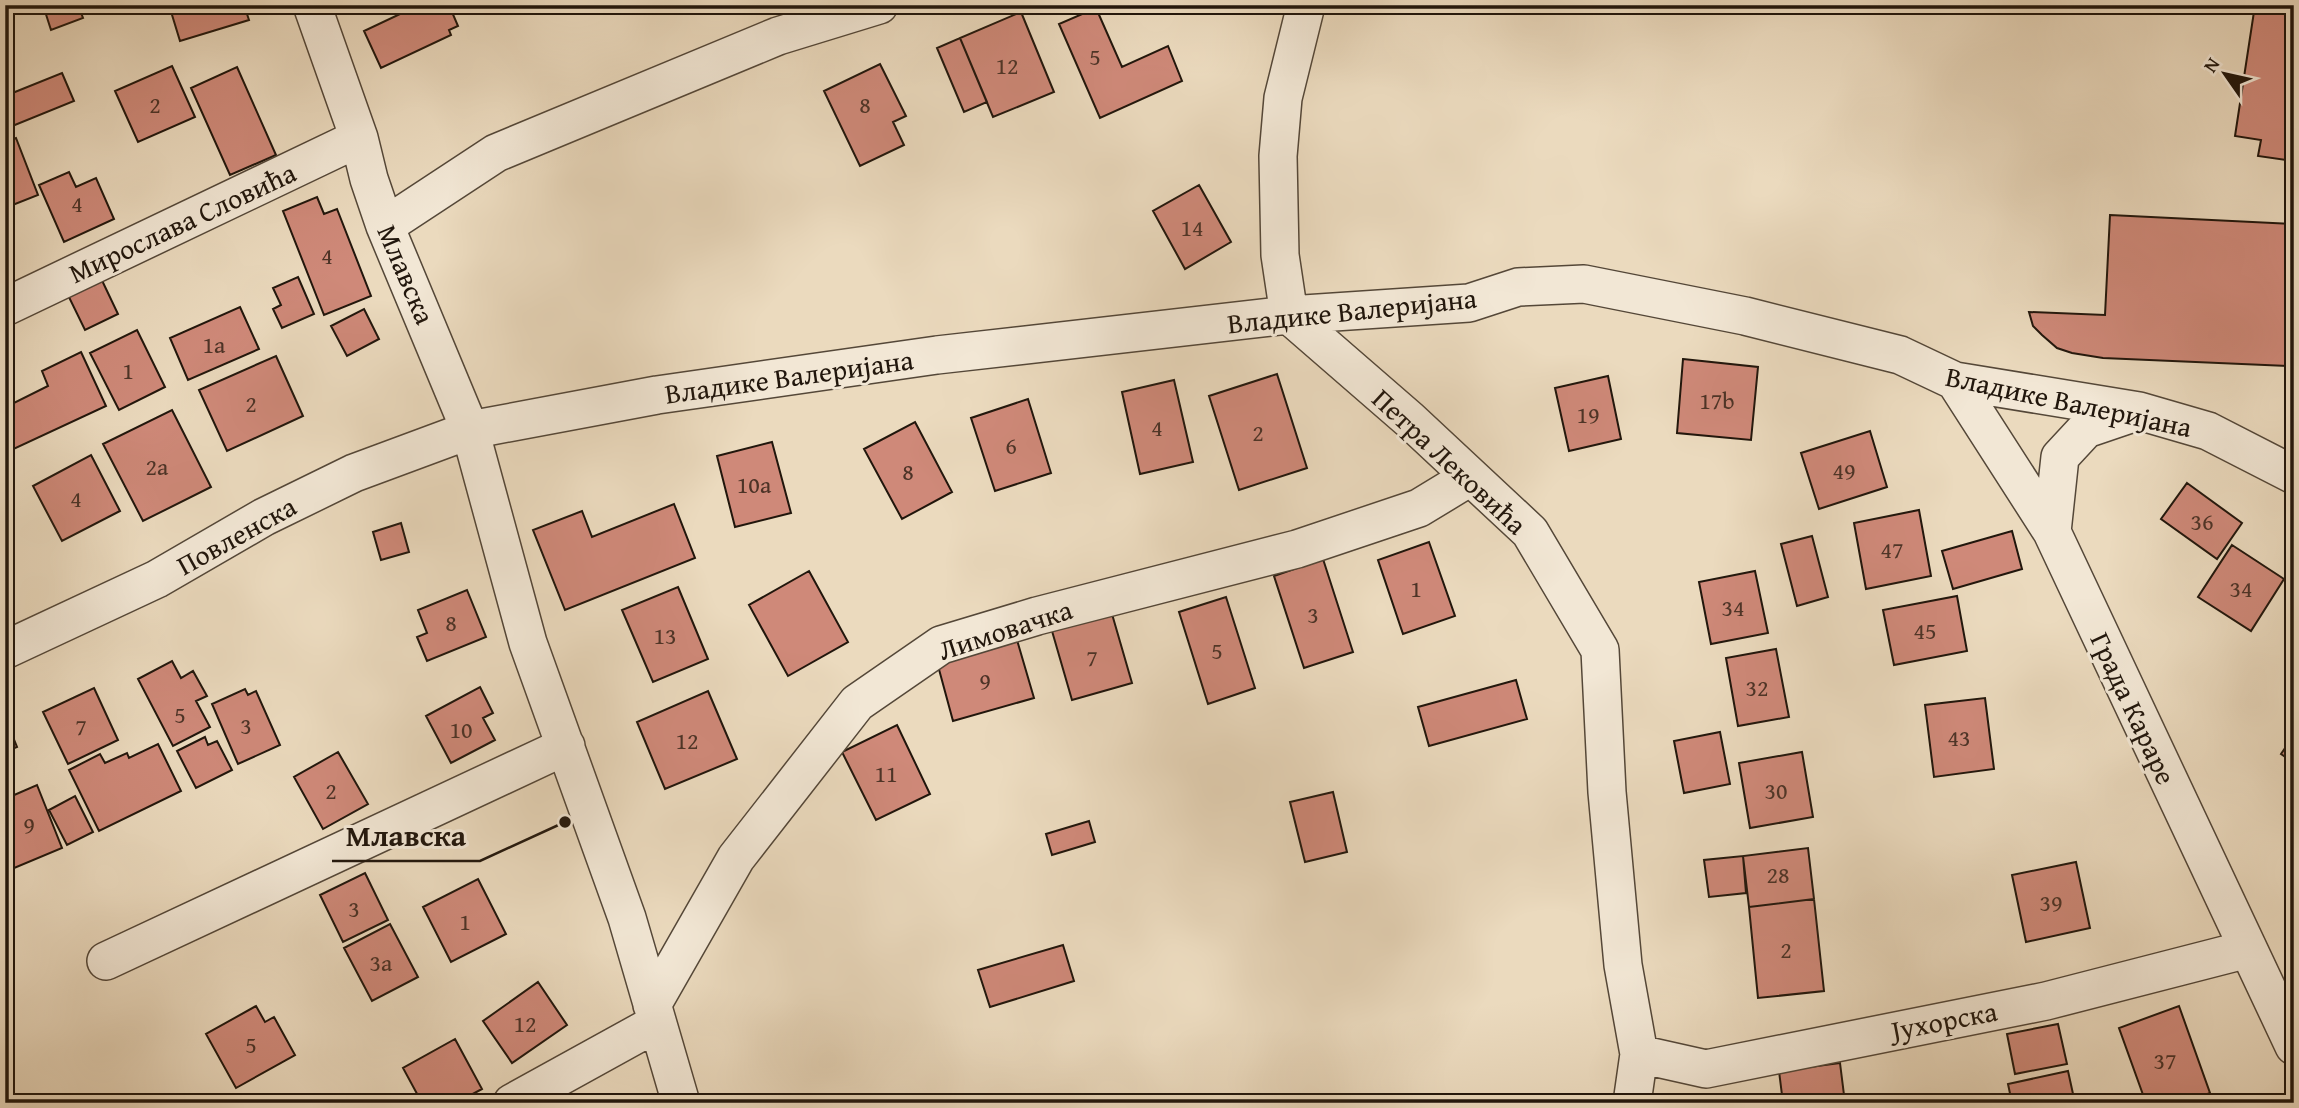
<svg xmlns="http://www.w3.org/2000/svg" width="2299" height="1108" font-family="'Gentium Book Plus',serif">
<rect width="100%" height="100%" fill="#ebdabe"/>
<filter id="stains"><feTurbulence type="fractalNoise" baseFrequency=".00286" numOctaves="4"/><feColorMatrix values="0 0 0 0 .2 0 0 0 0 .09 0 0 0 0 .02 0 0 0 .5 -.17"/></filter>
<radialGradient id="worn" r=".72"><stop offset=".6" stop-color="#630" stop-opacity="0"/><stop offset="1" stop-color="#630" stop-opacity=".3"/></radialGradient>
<path fill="#cf8979" stroke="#21160c" stroke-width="2" d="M43,5H78L83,18L51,30Z
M169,5H244L249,20L180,41Z
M419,5H449L458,26L449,30L451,35L381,68L364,31Z
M2255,5H2294V161L2258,156L2261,140L2235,136Z
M1096,8L1122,67L1168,46L1182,81L1100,118L1059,24Z
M1021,12L1054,92L993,117L960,38Z
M960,38L987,102L964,112L937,48Z
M880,64L906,116L893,122L904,145L860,166L824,91Z
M172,66L195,117L138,142L115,91Z
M237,67L276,155L230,175L191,88Z
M62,73L74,101L5,129V96Z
M16,138L38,195L5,208V142Z
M69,172L76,187L96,178L114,219L64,242L39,185Z
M1199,185L1231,242L1185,269L1153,211Z
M317,197L324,214L337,209L371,296L324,315L283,211Z
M2110,215L2294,224L2288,366L2103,358L2072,353L2057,348L2042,335L2033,326L2029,312L2105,315Z
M98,272L118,314L85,330L65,289Z
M298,277L314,314L282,328L273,309L281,305L273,288Z
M240,307L259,349L188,380L170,338Z
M364,309L379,339L347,356L331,326Z
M137,330L165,387L119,410L90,353Z
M81,352L106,406L5,453V401L8,406L48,386L42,371Z
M276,356L303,416L227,451L199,390Z
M1683,359L1758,367L1751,440L1677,433Z
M1277,374L1307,468L1239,490L1209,396Z
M1608,376L1621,439L1569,451L1555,388Z
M1174,380L1193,462L1140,474L1122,392Z
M1028,399L1051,473L995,491L971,418Z
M172,410L211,487L143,521L103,444Z
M915,422L952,492L902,519L864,449Z
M1870,431L1887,487L1819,509L1801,453Z
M772,442L791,513L735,527L717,456Z
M91,455L120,511L62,541L33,486Z
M2187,483L2242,523L2217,559L2161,519Z
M674,504L695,558L565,610L533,530L582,511L592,537Z
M1919,510L1931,576L1866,589L1854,523Z
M401,523L409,552L381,560L373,532Z
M2012,531L2022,569L1953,589L1942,551Z
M1812,536L1828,597L1797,606L1781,544Z
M1429,542L1455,616L1403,634L1378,560Z
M2232,545L2284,579L2251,631L2198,597Z
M1323,559L1353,652L1304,668L1274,576Z
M809,571L848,642L788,676L749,605Z
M1755,571L1768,633L1711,644L1699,582Z
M678,587L708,659L653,682L622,610Z
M467,590L486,637L427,661L417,637L427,633L418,610Z
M1957,596L1967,651L1894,665L1883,610Z
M1226,597L1255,688L1208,704L1179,612Z
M1112,614L1132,683L1072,700L1052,631Z
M1017,640L1034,698L953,721L937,662Z
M1776,649L1789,717L1738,726L1726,658Z
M172,661L181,678L193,671L207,696L196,701L210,727L173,746L138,679Z
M1516,680L1527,719L1429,746L1418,707Z
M480,687L493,713L483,718L495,740L451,763L426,716Z
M94,688L118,740L68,764L43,712Z
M245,689L248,695L256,691L280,745L238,764L212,704Z
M708,691L737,759L665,789L637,722Z
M1985,698L1994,769L1934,777L1925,705Z
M5,717L17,747L5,752Z
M897,725L930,794L876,820L842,752Z
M1720,732L1730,784L1684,793L1674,741Z
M2294,735V763L2281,754Z
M205,737L208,745L217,741L232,770L196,788L177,751Z
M158,744L181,791L99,831L69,770L100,754L105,763L127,753L129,758Z
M338,752L368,804L323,829L294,777Z
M1802,752L1813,817L1750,828L1739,763Z
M37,785L62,848L7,871L5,799Z
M1333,792L1347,852L1305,862L1290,802Z
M75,796L93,832L67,845L49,810Z
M1089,821L1095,842L1052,855L1046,834Z
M1808,848L1814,899L1749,907L1743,856Z
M1743,856L1746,893L1709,897L1704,860Z
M2076,862L2090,928L2026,942L2012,875Z
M365,873L388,920L343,942L320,895Z
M478,879L506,934L451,962L423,907Z
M1814,899L1824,991L1758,998L1749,907Z
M390,924L418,977L372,1001L344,948Z
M1063,945L1074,981L990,1007L978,970Z
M538,982L567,1025L512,1063L483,1021Z
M256,1006L265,1022L274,1017L295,1055L236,1088L206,1034Z
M2179,1006L2210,1093L2184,1103H2146L2119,1028Z
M2058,1024L2067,1064L2015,1074L2007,1034Z
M455,1039L482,1089L456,1103H422L403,1068Z
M1840,1063L1845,1103H1783L1779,1071Z
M2068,1071L2075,1103H2012L2008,1084Z"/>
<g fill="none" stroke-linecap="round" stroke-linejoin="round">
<g stroke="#544738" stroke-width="40">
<path id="street" d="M312,5L359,138L369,179L385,226L470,430L528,643L627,918L681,1103
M1306,5L1283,98L1278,156L1280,255L1289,315L1410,420L1530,532L1600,650L1607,792L1623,965L1639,1054L1632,1103
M385,226L496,153L778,36L879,5
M5,307L359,138
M1955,381L2052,532L2294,1046
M2052,532L2060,457L2086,429L2136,412
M5,650L157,579L264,517L354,473L470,430L657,395L937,355L1289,315L1469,303L1518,287L1584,284L1745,316L1900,355L1955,381L2139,411L2208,431L2294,475
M106,961L566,746
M652,1005L736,858L857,703L941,645L1037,616L1297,549L1419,508L1470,477
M1639,1054L1706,1069L2046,1001L2248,949
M512,1103L657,1023"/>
</g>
<use href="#street" stroke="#f2e7d5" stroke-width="37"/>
</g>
<g text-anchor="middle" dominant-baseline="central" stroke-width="6" stroke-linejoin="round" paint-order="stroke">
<g font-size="24" fill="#4c3327">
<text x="1095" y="56">5</text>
<text x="1007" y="65">12</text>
<text x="155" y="104">2</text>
<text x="865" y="104">8</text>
<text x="77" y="203">4</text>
<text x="1192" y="227">14</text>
<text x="327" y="255">4</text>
<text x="214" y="344">1a</text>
<text x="128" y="370">1</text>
<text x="1717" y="400">17b</text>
<text x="251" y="403">2</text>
<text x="1588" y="414">19</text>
<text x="1157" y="427">4</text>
<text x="1258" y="432">2</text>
<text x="1011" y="445">6</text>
<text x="157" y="466">2a</text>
<text x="1844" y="470">49</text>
<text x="908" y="471">8</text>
<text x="754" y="484">10a</text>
<text x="76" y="498">4</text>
<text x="2202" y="521">36</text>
<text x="1892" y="549">47</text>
<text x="1416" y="588">1</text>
<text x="2241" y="588">34</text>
<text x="1733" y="607">34</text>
<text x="1313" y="614">3</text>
<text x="451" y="622">8</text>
<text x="1925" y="630">45</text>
<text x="665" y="635">13</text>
<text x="1217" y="650">5</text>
<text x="1092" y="657">7</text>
<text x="985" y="680">9</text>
<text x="1757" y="687">32</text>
<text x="180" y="714">5</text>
<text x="246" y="725">3</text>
<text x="81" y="726">7</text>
<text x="461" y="729">10</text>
<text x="1959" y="737">43</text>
<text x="687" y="740">12</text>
<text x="886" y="773">11</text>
<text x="331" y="790">2</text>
<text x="1776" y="790">30</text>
<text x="29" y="824">9</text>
<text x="1778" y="874">28</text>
<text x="2051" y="902">39</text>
<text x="354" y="908">3</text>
<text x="465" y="921">1</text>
<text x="1786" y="949">2</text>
<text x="381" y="962">3a</text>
<text x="525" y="1023">12</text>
<text x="251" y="1044">5</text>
<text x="2165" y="1060">37</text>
</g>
<g font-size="28" fill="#21160c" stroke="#f2e7d5">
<text transform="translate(182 222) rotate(-25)">Мирослава Словића</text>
<text transform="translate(407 274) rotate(67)">Млавска</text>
<text transform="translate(1352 310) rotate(-6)">Владике Валеријана</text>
<text transform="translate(789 376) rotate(-8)">Владике Валеријана</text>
<text transform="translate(2069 401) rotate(12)">Владике Валеријана</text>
<text transform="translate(1450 461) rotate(43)">Петра Лековића</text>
<text transform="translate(236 535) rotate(-29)">Повленска</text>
<text transform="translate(1005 629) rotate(-18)">Лимовачка</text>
<text transform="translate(2134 708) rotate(65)">Града Караре</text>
<text transform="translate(1944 1020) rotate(-11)">Јухорска</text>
</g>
</g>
<path fill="none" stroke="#21160c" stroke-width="2.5" d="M565 822L480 861H332"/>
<circle fill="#21160c" stroke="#f2e7d5" stroke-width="2.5" cx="565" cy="822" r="7"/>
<g font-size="30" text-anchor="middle" font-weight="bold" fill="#21160c" stroke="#f2e7d5" stroke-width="6" stroke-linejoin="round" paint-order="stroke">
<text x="406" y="846">Млавска</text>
</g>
<rect width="2299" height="1108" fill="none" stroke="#ebdabe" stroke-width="28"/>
<rect x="7" y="7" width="2285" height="1094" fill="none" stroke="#21160c" stroke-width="3.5"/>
<rect x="14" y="14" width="2271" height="1080" fill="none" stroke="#21160c" stroke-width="2"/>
<g transform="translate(2225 74) rotate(304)" stroke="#f2e7d5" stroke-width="5" paint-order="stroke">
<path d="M0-5L12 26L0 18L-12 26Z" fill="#21160c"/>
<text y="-10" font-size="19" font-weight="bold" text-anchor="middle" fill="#21160c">N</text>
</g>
<rect width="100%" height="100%" filter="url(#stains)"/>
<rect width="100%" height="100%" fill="url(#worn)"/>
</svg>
